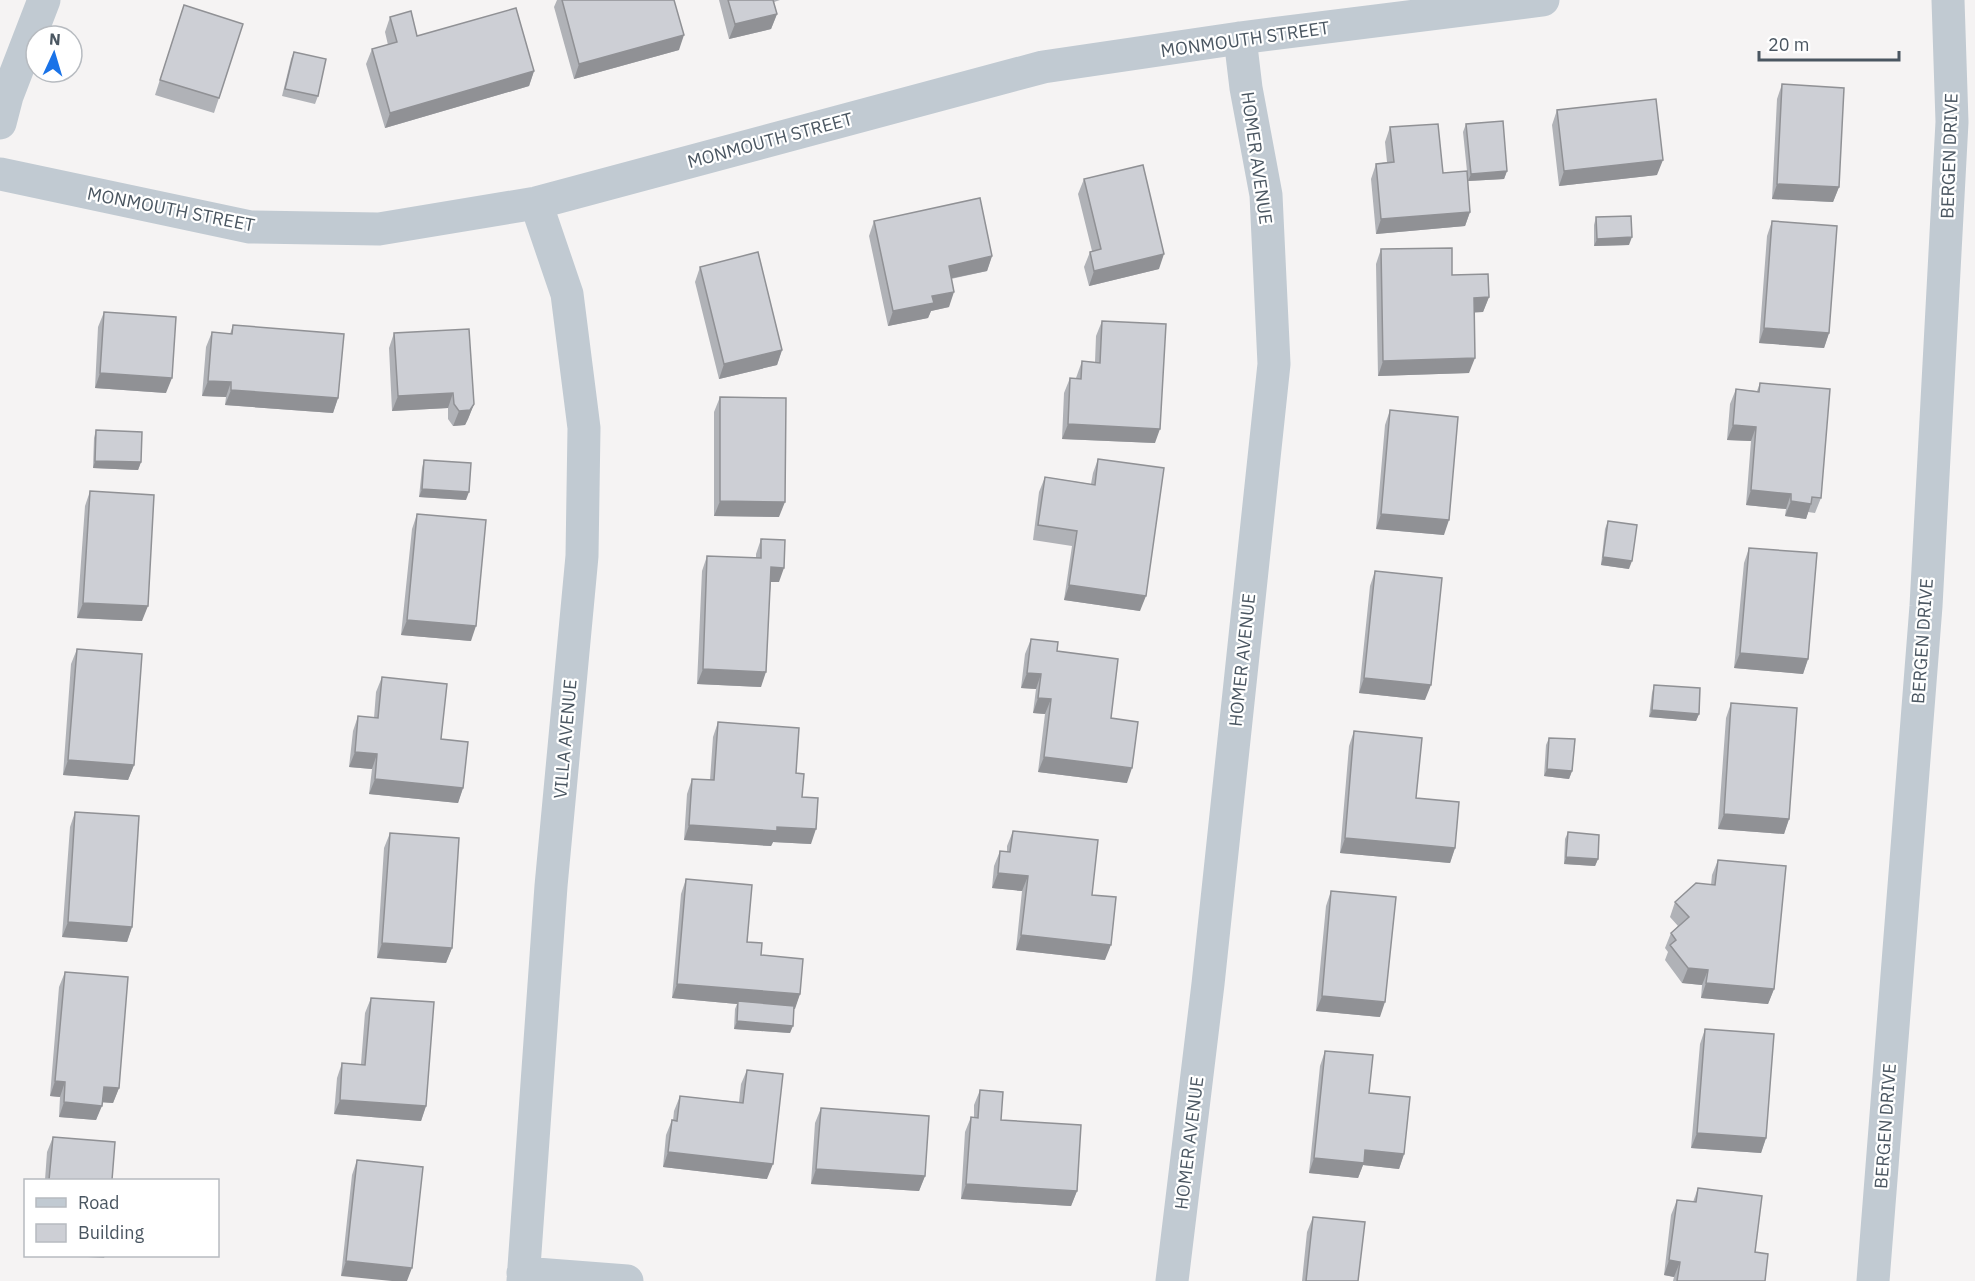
<svg xmlns="http://www.w3.org/2000/svg" width="1975" height="1281" font-family="'IBM Plex Sans',sans-serif">
<rect width="100%" height="100%" fill="#f5f3f3"/>
<g fill="none" stroke-linecap="round" stroke-linejoin="round">
<path stroke="#c1cad2" stroke-width="33" d="M0,123L7,96L44,0
M0,174L250,227L379,229L536,203L1043,67L1240,38L1543,0
M523,1273L627,1281
M523,1281L551,886L582,556L584,428L567,294L536,203
M1172,1281L1208,984L1274,364L1266,195L1246,88L1240,38
M1873,1281L1926,606L1952,122L1948,0"/>
</g>
<path fill="#b0b2b7" d="M557,0H674L679,50L574,79L554,7Z
M719,0H780L774,2L777,14L771,29L729,39Z
M184,5L219,98L214,113L155,95Z
M390,17L417,36L534,71L529,86L385,128L366,64L372,49L388,45L385,32Z
M294,52L318,96L315,104L282,96L291,59Z
M1782,84L1839,187L1833,202L1772,199L1777,99Z
M1557,110L1657,175L1559,186L1552,125Z
M1466,124L1507,171L1504,179L1468,181L1463,132Z
M1390,127L1443,173L1470,212L1465,226L1376,234L1371,179L1376,164L1387,162L1385,142Z
M1084,179L1159,269L1089,286L1084,267L1090,252L1092,251L1078,194Z
M1596,217L1629,245L1594,246V225Z
M874,221L992,256L987,271L951,279L949,307L931,311L928,318L888,326L869,236Z
M1772,221L1829,333L1824,348L1759,343L1767,236Z
M1381,249L1452,275L1489,297L1483,312H1474L1469,373L1378,376L1376,264Z
M700,267L782,350L777,365L719,379L695,282Z
M104,312L166,393L95,388L98,327Z
M1102,321L1155,443L1062,439L1064,393L1070,378H1076L1082,361L1095,362L1096,336Z
M233,325L338,398L333,413L225,405L226,397L202,396L206,347L212,332L230,334Z
M394,333L474,404L468,419L465,425L453,426L448,419V408L392,411L389,348Z
M1760,383L1821,498L1815,513L1808,512L1806,519L1785,516L1786,509L1746,505L1751,441L1727,440L1730,404L1736,389L1757,391Z
M720,397L779,517L714,516V412Z
M1390,410L1444,535L1376,529L1385,425Z
M96,430L141,462L138,470L93,468L94,438Z
M1098,459L1140,611L1064,600L1072,546L1033,540L1039,492L1045,477L1091,484L1093,473Z
M424,460L466,500L419,497L422,468Z
M90,491L142,621L77,618L85,506Z
M417,514L471,641L401,635L412,529Z
M1608,521L1629,569L1601,565L1605,529Z
M761,539L779,582H771L761,687L697,684L702,571L707,556L756,558V554Z
M1749,548L1808,659L1803,674L1734,668L1744,563Z
M1375,571L1425,700L1359,693L1370,586Z
M1031,639L1057,651L1111,718L1127,783L1038,772L1045,714L1033,713L1036,689L1021,688L1025,654Z
M77,649L134,765L128,780L63,775L71,664Z
M382,677L441,739L463,788L458,803L369,794L372,769L349,767L353,731L358,716L374,718L376,692Z
M1654,685L1699,714L1696,721L1649,717L1652,693Z
M1731,703L1789,819L1784,834L1718,829L1726,718Z
M718,722L796,773L802,797L811,844L773,842L771,846L684,840L687,794L692,779L710,780L713,737Z
M1354,731L1416,798L1455,848L1450,863L1340,853L1349,746Z
M1549,738L1572,771L1569,779L1544,776L1546,745Z
M75,812L132,927L127,942L62,937L70,827Z
M1013,831L1092,895L1105,960L1016,950L1022,891L992,888L994,866L1000,851H1007V846Z
M1568,832L1598,859L1595,866L1564,864L1565,839Z
M390,833L452,948L446,963L377,958L384,848Z
M1718,860L1774,989L1768,1004L1701,998L1702,985L1682,983L1665,960L1668,952L1665,948L1671,933L1678,926L1670,917L1675,902L1711,885L1712,875Z
M686,879L800,994L794,1009L790,1033L734,1029L735,1009L737,1004L672,998L681,894Z
M1331,891L1380,1017L1316,1011L1326,906Z
M65,972L119,1088L113,1103L102,1102L96,1120L59,1117L60,1097L50,1096L59,987Z
M371,998L426,1106L421,1121L334,1114L337,1078L342,1063L361,1064L365,1013Z
M1705,1029L1766,1138L1761,1153L1691,1148L1700,1044Z
M1325,1051L1369,1093L1404,1154L1399,1169L1363,1165L1358,1178L1309,1173L1320,1066Z
M747,1070L767,1179L663,1167L666,1135L672,1120L673,1121L674,1111L680,1096L739,1102L741,1084Z
M980,1090L1001,1120L1077,1191L1071,1206L961,1199L965,1132L971,1117H974V1105Z
M821,1108L925,1176L919,1191L811,1184L815,1123Z
M53,1137L112,1180H45L47,1152Z
M357,1160L423,1167L341,1276L352,1175Z
M1698,1188L1755,1252L1765,1281H1673L1674,1277L1664,1275L1671,1215L1677,1200L1693,1202Z
M1313,1217L1358,1281H1302L1307,1232Z"/>
<path fill="#909195" d="M777,14L771,29L729,39L735,24Z
M684,35L679,50L574,79L579,64Z
M534,71L529,86L385,128L390,113Z
M1663,160L1657,175L1559,186L1564,171Z
M1507,171L1504,179L1468,181L1471,174Z
M1777,184L1839,187L1833,202L1772,199Z
M1470,212L1465,226L1376,234L1381,219Z
M1632,237L1629,245L1594,246L1597,239Z
M1164,254L1159,269L1089,286L1094,271Z
M992,256L987,271L943,280L949,266Z
M954,292L949,307L931,311L928,318L888,326L893,311L932,296Z
M1489,297L1483,312L1468,313L1474,298Z
M1764,328L1829,333L1824,348L1759,343Z
M782,350L777,365L719,379L724,364Z
M1475,358L1469,373L1378,376L1383,361Z
M100,373L172,378L166,393L95,388Z
M208,381L231,382L226,397L202,396Z
M231,390L338,398L333,413L225,405Z
M453,393L448,408L392,411L398,396Z
M474,404L468,419L465,425L453,426L459,411Z
M1068,424L1160,429L1155,443L1062,439Z
M1733,425L1756,427L1751,441L1727,440Z
M95,461L141,462L138,470L93,468Z
M422,489L469,492L466,500L419,497Z
M1751,490L1791,494L1786,509L1746,505Z
M720,501L785,502L779,517L714,516Z
M1791,501L1811,504L1806,519L1785,516Z
M1381,514L1449,520L1444,535L1376,529Z
M1603,557L1632,561L1629,569L1601,565Z
M771,567L784,568L779,582H766Z
M1069,585L1146,596L1140,611L1064,600Z
M83,603L148,606L142,621L77,618Z
M407,620L476,626L471,641L401,635Z
M1740,653L1808,659L1803,674L1734,668Z
M703,669L766,672L761,687L697,684Z
M1027,673L1041,674L1036,689L1021,688Z
M1364,678L1431,685L1425,700L1359,693Z
M1038,698L1051,699L1045,714L1033,713Z
M1652,710L1699,714L1696,721L1649,717Z
M355,752L377,754L372,769L349,767Z
M1044,757L1132,768L1127,783L1038,772Z
M68,760L134,765L128,780L63,775Z
M1547,769L1572,771L1569,779L1544,776Z
M375,779L463,788L458,803L369,794Z
M1724,814L1789,819L1784,834L1718,829Z
M689,825L777,827L816,829L811,844L773,842L771,846L684,840Z
M1345,838L1455,848L1450,863L1340,853Z
M1566,857L1598,859L1595,866L1564,864Z
M998,873L1028,876L1022,891L992,888Z
M68,922L132,927L127,942L62,937Z
M1021,935L1111,945L1105,960L1016,950Z
M382,943L452,948L446,963L377,958Z
M1688,968L1708,970L1702,985L1682,983Z
M1706,983L1774,989L1768,1004L1701,998Z
M677,984L800,994L795,1009L738,1004V1001L737,1004L672,998Z
M1322,996L1385,1002L1380,1017L1316,1011Z
M737,1021L793,1026L790,1033L734,1029Z
M55,1081L65,1082L60,1097L50,1096Z
M104,1087L119,1088L113,1103L98,1102Z
M340,1100L426,1106L421,1121L334,1114Z
M64,1102L102,1106L96,1120L59,1117Z
M1697,1133L1766,1138L1761,1153L1691,1148Z
M1365,1150L1404,1154L1399,1169L1363,1165L1358,1178L1309,1173L1314,1158Z
M668,1152L773,1164L767,1179L663,1167Z
M816,1169L925,1176L919,1191L811,1184Z
M966,1184L1077,1191L1071,1206L961,1199Z
M71,1256H105L104,1258Z
M1669,1260L1680,1262L1674,1277L1664,1275Z
M346,1261L412,1268L407,1281H392L341,1276Z"/>
<path fill="#cdcfd5" stroke="#909195" stroke-width="1.5" d="M562,0H674L684,35L579,64Z
M728,0H773L777,14L735,24Z
M184,5L243,24L219,98L160,80Z
M516,8L534,71L390,113L372,49L397,42L390,17L411,11L417,36Z
M294,52L326,59L318,96L285,89Z
M1782,84L1844,88L1839,187L1777,184Z
M1656,99L1663,160L1564,171L1557,110Z
M1503,121L1507,171L1471,174L1466,124Z
M1438,124L1443,173L1467,171L1470,212L1381,219L1376,164L1394,162L1390,127Z
M1143,165L1164,254L1094,271L1090,252L1101,249L1084,179Z
M980,198L992,256L949,266L954,292L932,296L934,303L893,311L874,221Z
M1631,216L1632,237L1597,239L1596,217Z
M1772,221L1837,226L1829,333L1764,328Z
M1452,248V275L1488,274L1489,297L1474,298L1475,358L1383,361L1381,249Z
M758,252L782,350L724,364L700,267Z
M104,312L176,317L172,378L100,373Z
M1102,321L1166,324L1160,429L1068,424L1070,378L1081,379L1082,361L1100,363Z
M233,325L344,334L338,398L231,390V382L208,381L212,332L232,334Z
M469,329L474,404L470,410L459,411L454,404L453,393L398,396L394,333Z
M1760,383L1830,389L1821,498L1812,497L1811,504L1791,501V494L1751,490L1756,427L1733,425L1736,389L1759,392Z
M720,397L786,398L785,502L720,501Z
M1390,410L1458,417L1449,520L1381,514Z
M96,430L142,432L141,462L95,461Z
M1098,459L1164,468L1146,596L1069,585L1077,531L1038,525L1045,477L1095,485Z
M424,460L471,463L469,492L422,489Z
M90,491L154,495L148,606L83,603Z
M417,514L486,520L476,626L407,620Z
M1608,521L1637,525L1632,561L1603,557Z
M761,539L785,540L784,568L771,567L766,672L703,669L707,556L761,558Z
M1749,548L1817,553L1808,659L1740,653Z
M1375,571L1442,578L1431,685L1364,678Z
M1031,639L1058,642L1057,651L1118,659L1111,718L1138,722L1132,768L1044,757L1051,699L1038,698L1041,674L1027,673Z
M77,649L142,654L134,765L68,760Z
M382,677L447,684L441,739L468,742L463,788L375,779L377,754L355,752L358,716L378,718Z
M1654,685L1700,688L1699,714L1652,710Z
M1731,703L1797,708L1789,819L1724,814Z
M718,722L799,728L796,773L804,774L802,797L818,798L816,829L777,827V831L689,825L692,779L714,780Z
M1354,731L1422,738L1416,798L1459,802L1455,848L1345,838Z
M1549,738L1575,739L1572,771L1547,769Z
M75,812L139,816L132,927L68,922Z
M1013,831L1098,840L1092,895L1116,897L1111,945L1021,935L1028,876L998,873L1000,851L1010,852Z
M1568,832L1599,835L1598,859L1566,857Z
M390,833L459,838L452,948L382,943Z
M1718,860L1786,866L1774,989L1706,983L1708,970L1688,968L1670,945L1676,940L1671,933L1689,917L1675,902L1696,883L1715,885Z
M686,879L752,885L747,942L762,943L761,955L803,959L800,994L677,984Z
M1331,891L1396,897L1385,1002L1322,996Z
M65,972L128,977L119,1088L104,1087L102,1106L64,1102L65,1082L55,1081Z
M371,998L434,1002L426,1106L340,1100L342,1063L365,1065Z
M738,1001L794,1006L793,1026L737,1021Z
M1705,1029L1774,1034L1766,1138L1697,1133Z
M1325,1051L1373,1055L1369,1093L1410,1097L1404,1154L1365,1150L1364,1163L1314,1158Z
M747,1070L783,1074L773,1164L668,1152L672,1120L677,1121L680,1096L743,1103Z
M980,1090L1003,1092L1001,1120L1081,1125L1077,1191L966,1184L971,1117L978,1118Z
M821,1108L929,1116L925,1176L816,1169Z
M53,1137L115,1142L112,1180H49Z
M357,1160L423,1167L412,1268L346,1261Z
M1698,1188L1762,1196L1755,1252L1768,1254L1765,1281H1677L1680,1262L1669,1260L1677,1200L1696,1202Z
M1313,1217L1365,1222L1358,1281H1306Z"/>
<g text-anchor="middle" dominant-baseline="central" stroke-width="4.5" stroke-linejoin="round" paint-order="stroke">
<g font-size="18" fill="#4a5661" stroke="#fff">
<text transform="translate(1245 39) rotate(-8)">MONMOUTH STREET</text>
<text transform="translate(770 140) rotate(-15)">MONMOUTH STREET</text>
<text transform="translate(1949 156) rotate(-88)">BERGEN DRIVE</text>
<text transform="translate(1257 158) rotate(82)">HOMER AVENUE</text>
<text transform="translate(171 209) rotate(11)">MONMOUTH STREET</text>
<text transform="translate(1922 641) rotate(-86)">BERGEN DRIVE</text>
<text transform="translate(1242 660) rotate(-84)">HOMER AVENUE</text>
<text transform="translate(565 739) rotate(-85)">VILLA AVENUE</text>
<text transform="translate(1885 1126) rotate(-86)">BERGEN DRIVE</text>
<text transform="translate(1189 1143) rotate(-83)">HOMER AVENUE</text>
</g>
</g>
<rect x="24" y="1179" width="195" height="78" fill="#ffffff" stroke="#b7bbc0" stroke-width="1.5"/>
<rect x="36" y="1198" width="30" height="9" fill="#c1cad2" stroke="#b7bbc0" stroke-width="1.5"/>
<text x="78" y="1209" font-size="18" fill="#4a5661">Road</text>
<rect x="36" y="1224" width="30" height="18" fill="#cdcfd5" stroke="#b7bbc0" stroke-width="1.5"/>
<text x="78" y="1239" font-size="18" fill="#4a5661">Building</text>
<g transform="translate(54 54) rotate(4)"><circle r="28" fill="#ffffff" stroke="#b7bbc0" stroke-width="1.5"/>
<path d="M0-4.5L10 22L0 15L-10 22Z" fill="#1a73e8"/>
<text y="-9" font-size="16" font-weight="bold" text-anchor="middle" fill="#4a5661">N</text>
</g>
<path d="M1759 51v9h140v-9" fill="none" stroke="#4a5661" stroke-width="3"/>
<text x="1768" y="51" font-size="18" fill="#4a5661" stroke="#ffffff" stroke-width="4.5" paint-order="stroke">20 m</text>
</svg>
